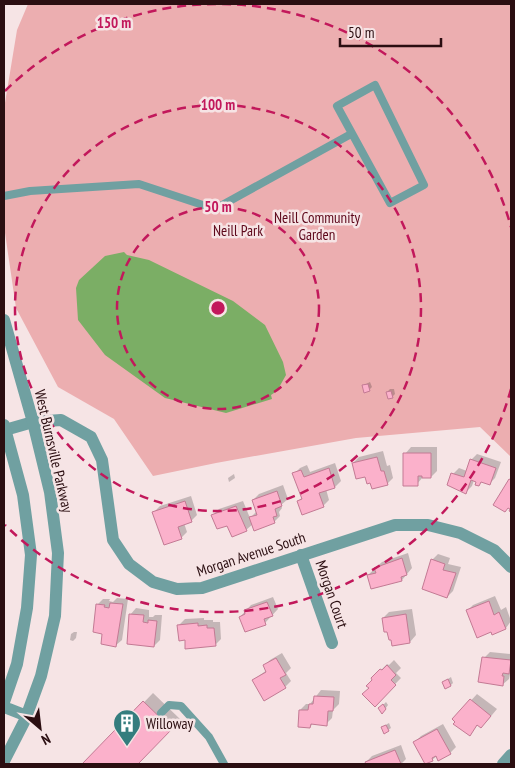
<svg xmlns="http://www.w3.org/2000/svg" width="515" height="768" font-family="'PT Sans Narrow',sans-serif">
<rect width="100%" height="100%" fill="#f6e4e5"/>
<path fill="#ecaeb0" d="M28,4H511V457L480,427L356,438L216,463L153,476L114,419L58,387L16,308L4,226V109L17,30Z"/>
<path fill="#7bae65" d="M124,252L127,255L149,260L233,301L265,325L283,362L286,375L277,391L271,395L272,399L226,413L165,398L105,355L78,320L76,288L79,280L105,256Z"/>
<path fill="#0003" d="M370,382L372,387L369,390L364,385Z
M390,389H394L395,394L392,397L387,392Z
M411,447H437V471L431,477H423L417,484L405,454Z
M383,451L387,466L390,465L393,478L387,484L366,475L353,463L359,457Z
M477,454L501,462L495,478L489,484L482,481L479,485L478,481L474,480L472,486L466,492L453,474L459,468L467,471L471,460Z
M335,463L341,481L335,487L326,489L329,500L323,506L298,501L303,497L294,474L300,468L307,465L310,472Z
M234,474L235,478L229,482L228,478Z
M283,485L288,499L281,505L282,508L279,512L280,516L274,522L253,524L246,530L228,524L213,515L219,509L243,501L250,518L256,512L253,500L259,494Z
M191,496L197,515L191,521L184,523L187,532L181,538L154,512L160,506Z
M408,553L412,568L402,580L372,588L368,575L382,562Z
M438,554L450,558L448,564L461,567L453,591L447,597L432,560Z
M495,596L501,610L506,607L511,621L506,628L467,611L473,605Z
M273,597L278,609L265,623L240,617L251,605Z
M117,598L128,599L122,640L115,646L103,633L97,605L103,599H110L109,601L113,602Z
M136,608L149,610V617H153L155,615H162L160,640L154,646L130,615Z
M412,609L416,635L410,642L393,644L383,618L389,612Z
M204,618V620H213V622H220L221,639L215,645L186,639L179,625L185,619Z
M74,632H77L76,638L73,641L70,640L71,634Z
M490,652L511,654V670L509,679L502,685L484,658Z
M282,653L291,668L286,673L291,681L285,687L253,680L267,670L264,666L270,660Z
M394,660L401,668L396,673L401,678L375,705L370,688L374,680L373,678L387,664L389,665Z
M451,677L453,683L451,685L443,682Z
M321,690L340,691L339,704L333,710L332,718L326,724L313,723L310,727L300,710L306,704H310Z
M153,693L180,719L137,764H84Z
M477,694L497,709L487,721L478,724L470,734L454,719Z
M386,702L388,705L383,712L380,708Z
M389,723L391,728L388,730L382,727Z
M443,724L456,747L450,753L437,756L432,760L415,742L421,736Z
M401,745L406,759L401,764H367L366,762L372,756Z"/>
<path fill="#fbb1cb" stroke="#c37a94" d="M368,384L370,391L364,393L362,385Z
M391,391L393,398L388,399L386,392Z
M403,453H431V478H422V476H418V486H403Z
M377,457L381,471H384L388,485L372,489L370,483L367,484L365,477L356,479L352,463Z
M470,459L496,468L490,485L481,482L479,486L475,485L476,482L471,480L466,494L447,485L451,473L464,477Z
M329,468L335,488L319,493L324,507L302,515L297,501L302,499L292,473L301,470L304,477Z
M509,479L511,480V512L509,511L510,509L508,508L505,512L493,505Z
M277,491L282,506L275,509L277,516L273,517L275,523L254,531L249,517L257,515L252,500Z
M185,501L192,522L178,527L182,539L164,545L152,512Z
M236,506L247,531L232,537L227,526L217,529L211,515Z
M402,558L407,575L401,577L402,581L371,589L367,575L376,573L374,568Z
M431,559L445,564L443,570L456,573L447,598L422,589Z
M489,601L494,615L499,612L506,629L492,635L491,632L477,638L466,610Z
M267,602L273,616L264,619L266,625L245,632L239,617L245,614L244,610Z
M110,603L123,604L116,647L101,644L102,634L93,632L96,604L105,605L104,607L109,608Z
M129,614L144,615L143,622L148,623V620L157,621L154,647L127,644Z
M406,614L410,643L392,646L391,640H389L387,632H384L382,618Z
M198,623V626L207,625V628H214L216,646L185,649V640L179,641L177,625Z
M482,657L511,660L509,674L503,673L502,676H504L503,686L478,682Z
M276,658L286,675L280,678L286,688L264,701L252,680L266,672L263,665Z
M387,665L396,675L391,680L396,685L375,707L362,694L369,688L366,686L372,680L371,678L380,669L382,670Z
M448,679L451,686L445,689L442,682Z
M314,696L334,697L333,711H328L327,726L311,724L310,728L298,727L299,710H308L309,704H313Z
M470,699L491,716L481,728L477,725L470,736L453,724L455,722L452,719Z
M143,701L172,729L138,764H82Z
M383,704L386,709L382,714L378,708Z
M386,725L389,731L384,734L381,727Z
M437,729L451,754L438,761L436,756L432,758L433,761L425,764L413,742Z
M395,750L401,764H366L365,762Z"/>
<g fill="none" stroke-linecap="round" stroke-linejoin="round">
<path stroke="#70a0a1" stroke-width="8" d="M375,85L424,185L390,203L337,106Z
M4,196L30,191L139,184L215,209L351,134
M161,713L169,705L181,706L209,737L224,764"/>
<path stroke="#70a0a1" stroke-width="12" d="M5,430L33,422L61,420L91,437L102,460L113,540L129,564L153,582L177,589L202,588L395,525H428L460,533L494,550L511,567
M301,555L332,643
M503,764L511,755"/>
<path stroke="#70a0a1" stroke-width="12" d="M4,320L33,422L50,492L58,553L55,616L41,676L25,720L4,761
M4,425L23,495L31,555L27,608L17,664L4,702
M4,707L27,716"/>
</g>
<g fill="none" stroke="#c2185b" stroke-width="2.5" stroke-dasharray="9 6">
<circle cx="218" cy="308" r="101"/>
<circle cx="218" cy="308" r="203"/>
<path d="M511 389A304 304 0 0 1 5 525M5 91A304 304 0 0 1 511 227"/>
</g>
<defs>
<g id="building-pin" transform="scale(1.4375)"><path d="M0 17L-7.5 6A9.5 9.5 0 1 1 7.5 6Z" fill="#347d7e" stroke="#f6e4e5"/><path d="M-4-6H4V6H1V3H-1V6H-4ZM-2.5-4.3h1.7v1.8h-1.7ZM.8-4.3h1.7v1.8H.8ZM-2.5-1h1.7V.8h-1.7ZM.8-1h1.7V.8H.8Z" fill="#fff"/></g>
</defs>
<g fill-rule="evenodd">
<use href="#building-pin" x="127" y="723"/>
</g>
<g text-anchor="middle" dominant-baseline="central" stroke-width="5" stroke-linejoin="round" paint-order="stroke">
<g font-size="15" fill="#5e081b" stroke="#f6e4e5">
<text x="317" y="217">Neill Community<tspan x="317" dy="17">Garden</tspan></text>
<text x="238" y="230">Neill Park</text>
</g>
<g font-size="15" fill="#2b0e11" stroke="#f6e4e5">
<text transform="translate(54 451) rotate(77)">West Burnsville Parkway</text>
<text transform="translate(251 554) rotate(-18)">Morgan Avenue South</text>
<text transform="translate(332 594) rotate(71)">Morgan Court</text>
</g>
<g font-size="15" fill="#2b0e11" stroke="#f6e4e5" text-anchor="start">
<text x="146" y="723">Willoway</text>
</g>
</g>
<circle cx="218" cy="308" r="8" fill="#c2185b" stroke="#f6e4e5" stroke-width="2.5"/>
<g font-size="15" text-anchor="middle" font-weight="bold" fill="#c2185b" stroke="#f6e4e5" stroke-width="5" stroke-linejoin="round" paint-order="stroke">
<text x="114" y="28">150 m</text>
<text x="218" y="110">100 m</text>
<text x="218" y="212">50 m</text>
</g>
<rect width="515" height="768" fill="none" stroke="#2b0e11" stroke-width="10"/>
<g transform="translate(40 728) rotate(152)" stroke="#f6e4e5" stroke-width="4" paint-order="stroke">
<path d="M0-4L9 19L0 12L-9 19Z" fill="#2b0e11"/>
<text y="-8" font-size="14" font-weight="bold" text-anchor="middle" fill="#2b0e11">N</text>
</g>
<path d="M340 38v8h101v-8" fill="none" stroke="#2b0e11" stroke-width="2.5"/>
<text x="348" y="38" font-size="15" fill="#2b0e11" stroke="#f6e4e5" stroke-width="4" paint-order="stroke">50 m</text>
</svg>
